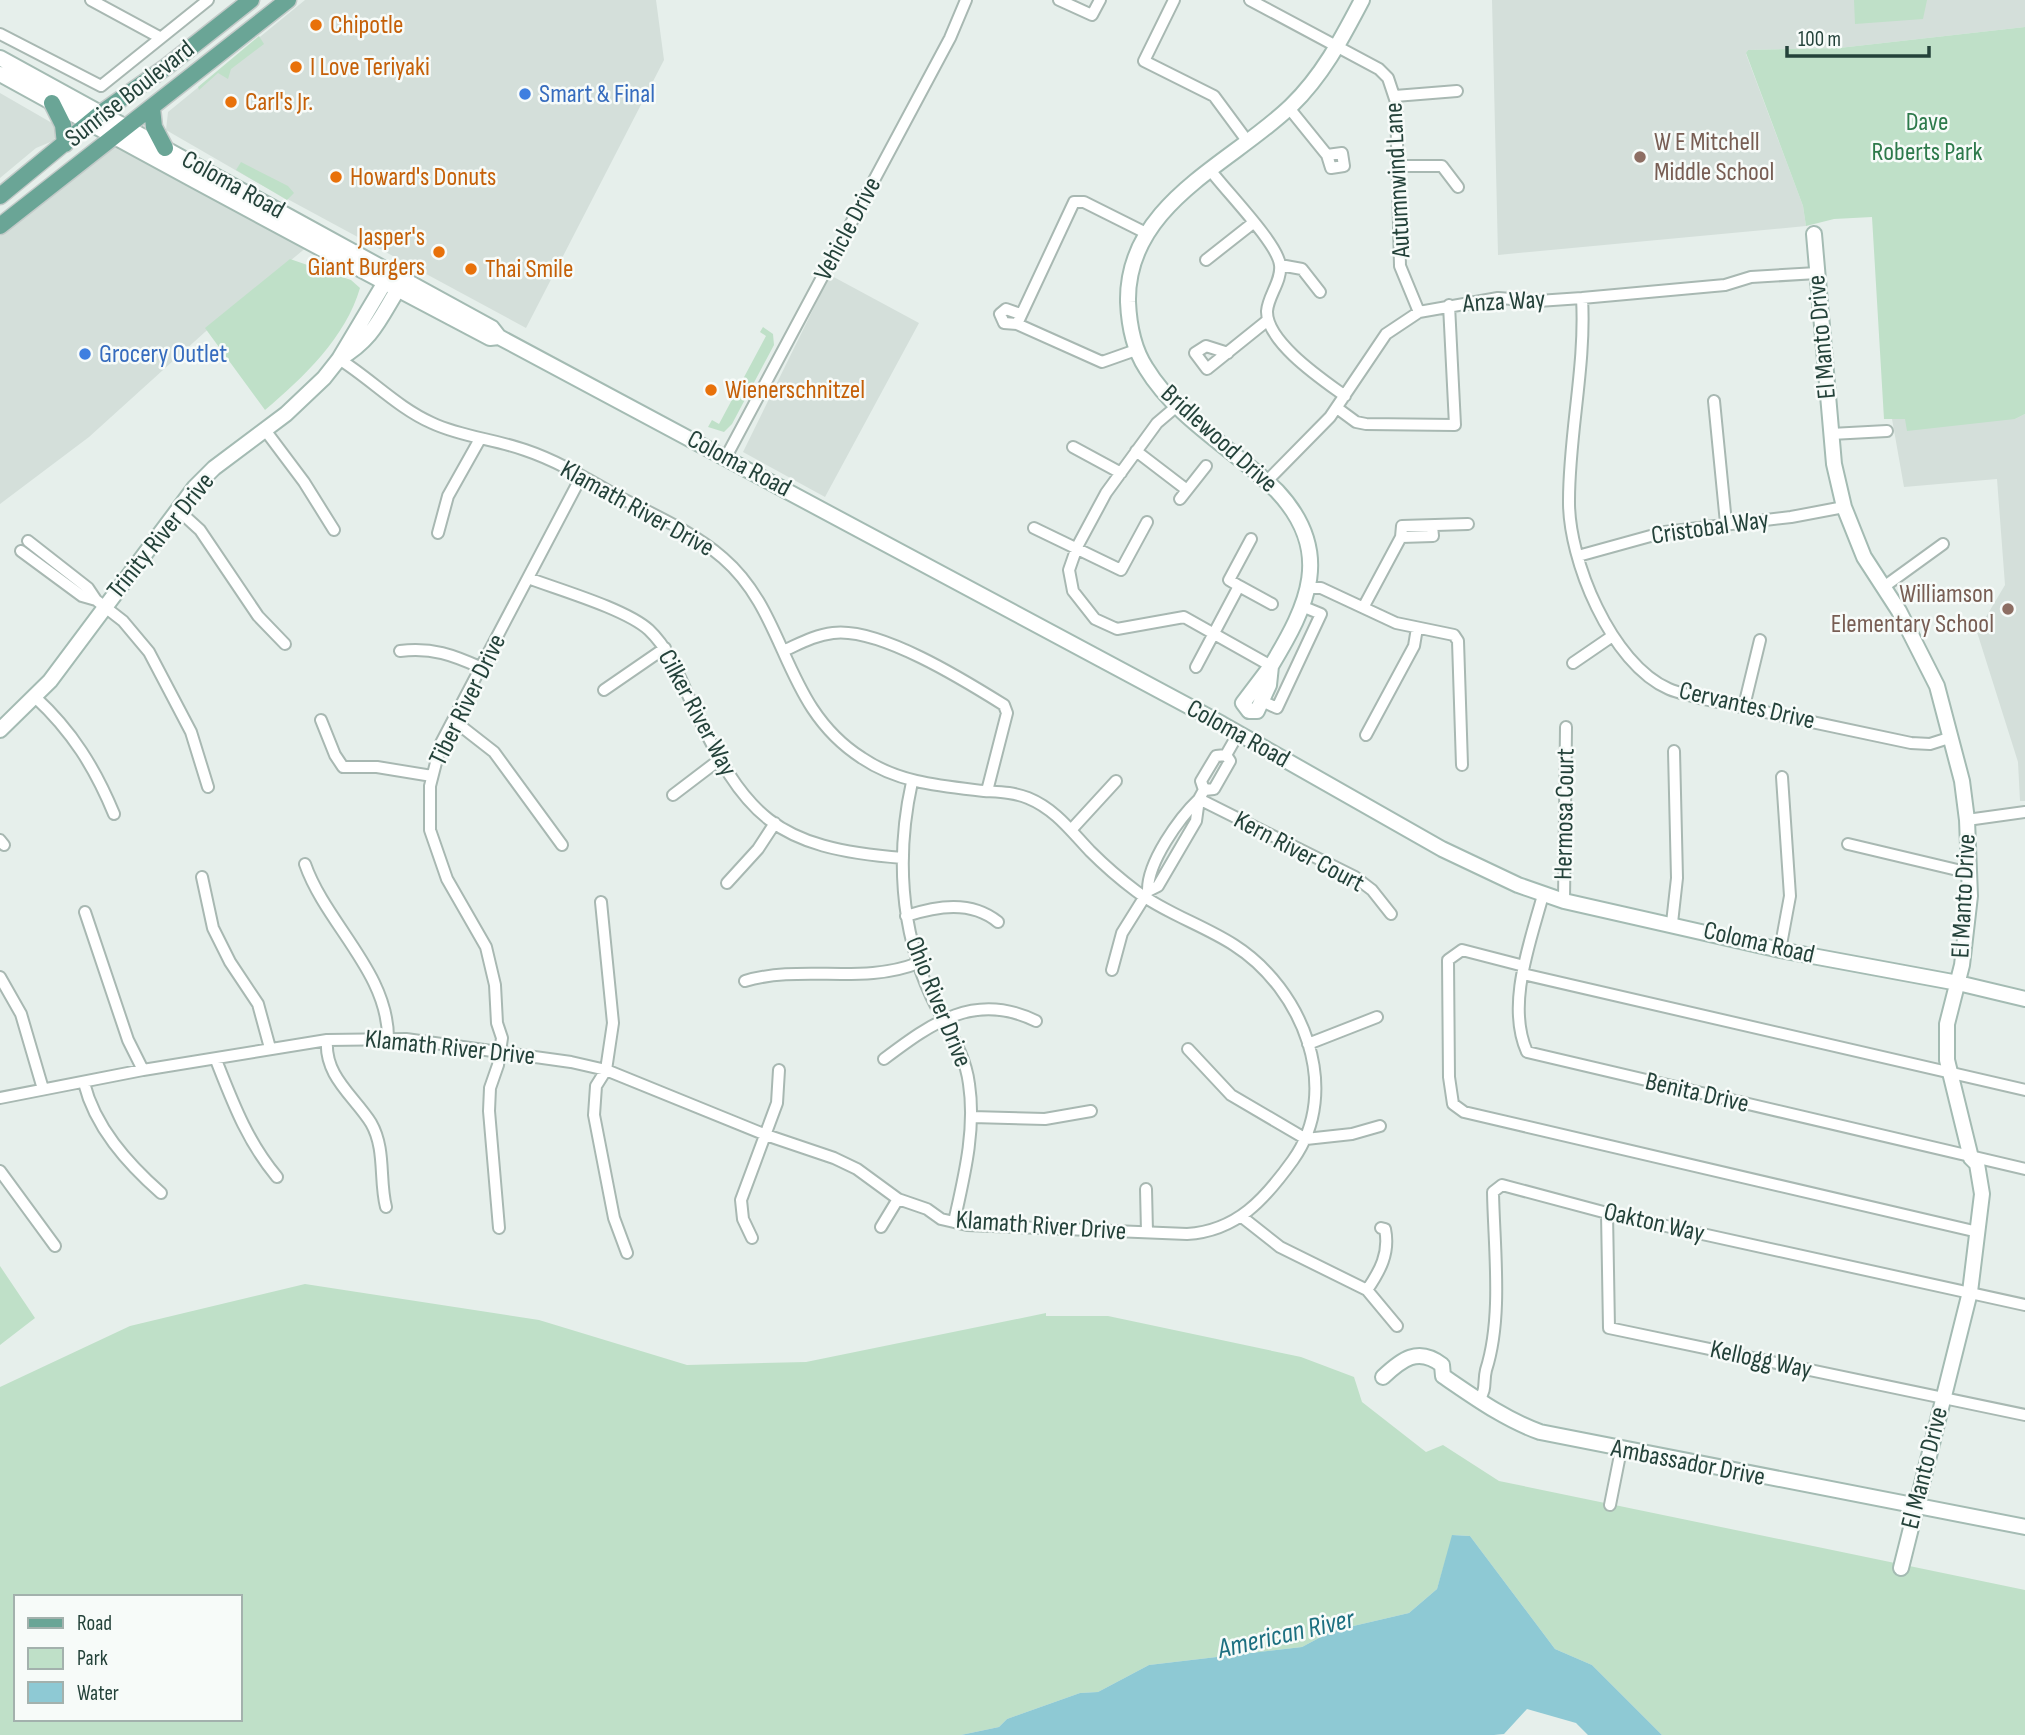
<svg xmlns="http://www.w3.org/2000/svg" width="2025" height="1735" font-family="'Sofia Sans Condensed',sans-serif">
<rect width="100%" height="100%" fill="#e6efeb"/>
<path fill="#d4dfda" d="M305,0H656L664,60L526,328L256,182L166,130L168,112Z
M1492,0H2025V27L1839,48L1748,50L1746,54L1803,206L1806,226L1498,255Z
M0,93L52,123L57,134L53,141L36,148L0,178Z
M115,144L308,246L205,332L89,437L0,504V236Z
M830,275L919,323L825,497L743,452Z
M2025,414V801H2020L2018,762L1977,632L2005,585L1997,479L1904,487L1892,419H2015Z"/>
<path fill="#bfe0c8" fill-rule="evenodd" d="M1854,0H1927L1923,19L1855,24Z
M2025,27V414L2015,419L1907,431L1905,419H1884L1872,217L1834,219L1806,226L1803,206L1746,53L1748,50L1839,48Z
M259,36L264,44L231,69L228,79L218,73L199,90L198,87Z
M241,162L288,186L294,193L287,200L236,170Z
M290,259L351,280L360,288C346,337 303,378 265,410L205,328Z
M763,327L773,334L774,345L732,424L724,432L708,427L712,420L719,424L766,336L760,332Z
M0,1266L35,1318L0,1345Z
M305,1284L539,1320L687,1365L806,1362L1046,1313V1316H1108L1301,1357L1354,1377L1362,1402L1426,1452L1443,1445L1499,1481L2025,1590V1735H1662L1592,1665L1555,1649L1470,1536L1453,1535L1437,1589L1409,1613L1332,1631L1302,1647L1149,1665L1098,1692L1080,1693L1007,1719L999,1727L961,1735H0V1387L130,1326ZM16,1597H240V1719H16Z"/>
<path fill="#8ec9d4" d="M1452,1535L1470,1536L1555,1649L1592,1665L1662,1735H1588L1576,1723L1527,1709L1504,1734L1494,1735H961L999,1727L1007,1719L1080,1693L1098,1692L1149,1665L1302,1647L1332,1631L1409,1613L1437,1589Z"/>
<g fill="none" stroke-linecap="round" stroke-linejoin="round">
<g stroke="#a8b8b2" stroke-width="14">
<path id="street" d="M91,0L161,38
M1059,0L1092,15L1100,0
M1174,0L1144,61L1214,96L1248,142
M1250,0L1379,69L1388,78L1396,102L1400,266L1419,312
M0,34L101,86L208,0
M1395,96L1457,91
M1289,108L1327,155L1331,168L1344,166L1342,153L1327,155
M1398,166H1442L1458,187
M1211,171C1226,191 1278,244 1280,265C1282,281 1268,296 1267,311C1266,342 1323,380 1345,396
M1206,260L1253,223
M1280,265L1302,269L1320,292
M1582,298C1586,365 1569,433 1569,500C1568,559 1611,664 1669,689C1678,693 1690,695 1699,698L1911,743L1930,744L1952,737
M1017,324L1004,323L1000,314L1006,309L1020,314
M1136,350L1102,362L1017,324L1074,202H1084L1146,233
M1228,353L1206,346L1195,353L1207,369L1268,320
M1714,401L1726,523
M1177,406L1157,423L1106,493L1077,547L1069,570L1073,591L1095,619L1117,629L1184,617L1271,666
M1337,408L1356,422L1366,424L1455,425L1449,305
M265,430L304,482L334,530
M1831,434L1887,431
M1073,447L1121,473
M1136,451L1187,490
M726,457L950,38L966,0
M1267,481L1330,417L1386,334L1419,312L1498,298L1538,301L1582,298L1725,285L1751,277L1817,273
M1180,499L1206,466
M177,509L200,530L258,616L285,644
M1034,528L1121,570L1147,522
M438,533L448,496L480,439
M1401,537L1433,536L1432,526
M28,541L88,588L96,600L123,621L149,652L191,732L208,787
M21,551L82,596L96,600
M1578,556L1665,532L1791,517L1844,507
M528,578C560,590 626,609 649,630C670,650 680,678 692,704C745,817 774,848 903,858
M1239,586L1272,604
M1885,586L1943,544
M1309,588H1321L1396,623L1454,635L1458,641L1462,765
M1364,606L1401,537L1402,526L1468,524
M400,651C432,647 453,655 482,668
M783,651C799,644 815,635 833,633C879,627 964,680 1004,705L1007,713L987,791
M1573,663L1611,637
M1196,667L1239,586L1229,580L1251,539
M604,690L665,648
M35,697C72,731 95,768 114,814
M1264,702L1277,708L1321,614L1304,607
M1744,706L1760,640
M321,720L335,755L343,767H377L432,776
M453,720L494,752L562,845
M1238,734L1226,755L1230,761L1214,789L1204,790L1199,799L1355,877L1372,890L1391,914
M1366,735L1414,646L1417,628
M912,782C896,854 900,929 931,996C945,1026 965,1051 969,1084C976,1130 964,1177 954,1222
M1204,790L1201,781L1216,756L1226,755
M673,795L719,760
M1199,799L1196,821L1158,886L1148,891C1147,863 1179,818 1199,799Z
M1967,820L2025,812
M1071,830L1116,781
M0,840L4,845
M1848,844L1970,873
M305,864C326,924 388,972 388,1038
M202,877L213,928L230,962L258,1004L270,1048
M727,883L758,849L775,823
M1543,895C1530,943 1506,1005 1527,1052L2025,1169
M1564,901L1566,727
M601,902L613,1023L606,1070L596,1086L594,1115L614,1218L627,1253
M85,912L128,1040L143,1070
M906,916C937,906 971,900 998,922
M1672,923L1677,878L1674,751
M1780,950L1790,896L1782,777
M1524,966L1462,950L1448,960L1449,1077L1453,1104L1464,1112L1978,1232
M1112,970L1122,933L1147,893
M1523,974L2025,1090
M0,977L21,1014L43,1089
M745,981C802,964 863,985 918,963
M327,1040C324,1076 354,1096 371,1123C386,1149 379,1180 386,1207
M1308,1044L1377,1017
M1188,1049L1231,1095L1306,1139L1352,1134L1380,1126
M884,1059C932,1023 975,991 1036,1021
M216,1060C233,1103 247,1141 277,1177
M84,1083C95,1127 127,1163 161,1193
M0,1098L143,1070L327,1040L406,1039L571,1062L606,1070L766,1135L834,1158L857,1169L898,1199L927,1209L941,1219L967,1225L1187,1234C1237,1231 1265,1199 1293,1160C1343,1090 1303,989 1234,945C1203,925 1165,913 1136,891C1120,879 1104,865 1090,851C1071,831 1055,809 1028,798C1013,792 999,792 984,791C941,786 899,783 862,758C781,706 789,615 723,558C693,532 654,515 619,497C589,480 558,461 525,450C494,439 462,437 432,423C398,408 371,379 339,359
M972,1117L1045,1119L1091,1111
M0,1171L55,1246
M1146,1189L1147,1232
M1607,1213L1609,1328L2025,1415
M1242,1217L1280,1247L1367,1290L1397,1326
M881,1227L898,1199
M499,1228L489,1111L490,1088L498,1065L502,1038L497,1023L495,985L486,947L447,879L430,830V786L441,743L581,477
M752,1238L743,1219L741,1200L777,1103L779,1070
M1367,1290C1380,1271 1390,1253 1385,1229L1381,1228
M1479,1400C1487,1389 1483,1382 1486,1370C1503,1317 1494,1248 1493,1192L1502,1185L1607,1213L2025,1305
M1610,1505L1621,1450"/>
</g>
<g stroke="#a4bbb3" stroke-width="18">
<path id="secondary" d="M0,58L492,328L499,337L1222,724L1442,849L1518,885L1564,901L1780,950L1958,983L2025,999
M0,74C163,164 326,252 490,338L499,337
M1814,234L1834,464L1844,507L1864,557L1899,611L1937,686L1962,781L1967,820L1970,896L1962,965L1947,1024V1060L1971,1158L1977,1164L1982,1194L1970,1292L1901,1568
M339,359C372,340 379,320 398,289L397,282
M1271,666C1308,605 1334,552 1277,491C1235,450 1177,419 1146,368C1133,348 1129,325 1128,302C1126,204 1231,164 1291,106C1323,75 1342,38 1362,0
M1271,666L1269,685L1257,711H1249L1243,703Z
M0,730L50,681L195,487L214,468L286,414L324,378L339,359L385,282L396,273
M1383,1377C1401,1360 1418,1346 1442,1365L1443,1376C1474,1397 1504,1419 1540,1432L2025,1527"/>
</g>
<g stroke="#c2cac8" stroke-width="19">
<path id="primary" d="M52,103L63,125L65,144
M152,108L154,127L165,148
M0,196L101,113L166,67L251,0
M0,226L288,0"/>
</g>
<use href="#street" stroke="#fff" stroke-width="10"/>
<use href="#secondary" stroke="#fff" stroke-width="14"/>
<use href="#primary" stroke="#6aa596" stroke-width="16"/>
</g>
<g fill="#e8710a" stroke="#f7fbf9" stroke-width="2.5">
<circle cx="316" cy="25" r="7"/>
<circle cx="296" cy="67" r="7"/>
<circle cx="231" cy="102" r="7"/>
<circle cx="336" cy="177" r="7"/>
<circle cx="439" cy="252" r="7"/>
<circle cx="471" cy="269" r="7"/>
<circle cx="711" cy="390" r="7"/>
</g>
<g fill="#3f7fe0" stroke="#f7fbf9" stroke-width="2.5">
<circle cx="525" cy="94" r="7"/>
<circle cx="85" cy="354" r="7"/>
</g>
<g fill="#8d6e63" stroke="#f7fbf9" stroke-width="2.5">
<circle cx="1640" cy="157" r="7"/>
<circle cx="2008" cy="609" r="7"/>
</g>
<g text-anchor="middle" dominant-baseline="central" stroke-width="5" stroke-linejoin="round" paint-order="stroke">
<g font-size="26" fill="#c56008" stroke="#f7fbf9" text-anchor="start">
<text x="330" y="25">Chipotle</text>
<text x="310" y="67">I Love Teriyaki</text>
<text x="245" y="102">Carl's Jr.</text>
<text x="350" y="177">Howard's Donuts</text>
<text x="425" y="237" text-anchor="end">Jasper's<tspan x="425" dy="30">Giant Burgers</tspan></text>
<text x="485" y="269">Thai Smile</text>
<text x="725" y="390">Wienerschnitzel</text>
</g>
<g font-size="26" fill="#24423a" stroke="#f7fbf9">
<text transform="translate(130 94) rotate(-38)">Sunrise Boulevard</text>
<text transform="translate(1398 180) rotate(-93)">Autumnwind Lane</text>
<text transform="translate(233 185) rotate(29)">Coloma Road</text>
<text transform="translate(848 229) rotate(-62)">Vehicle Drive</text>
<text transform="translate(1504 302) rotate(-3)">Anza Way</text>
<text transform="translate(1822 337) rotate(-95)">El Manto Drive</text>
<text transform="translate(1219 439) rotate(42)">Bridlewood Drive</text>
<text transform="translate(739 464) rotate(28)">Coloma Road</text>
<text transform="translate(637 509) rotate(29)">Klamath River Drive</text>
<text transform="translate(1710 528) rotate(-8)">Cristobal Way</text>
<text transform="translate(161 536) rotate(-51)">Trinity River Drive</text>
<text transform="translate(468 700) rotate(-64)">Tiber River Drive</text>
<text transform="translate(1747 706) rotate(13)">Cervantes Drive</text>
<text transform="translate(697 713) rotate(62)">Cilker River Way</text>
<text transform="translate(1238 734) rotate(29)">Coloma Road</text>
<text transform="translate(1565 814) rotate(-89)">Hermosa Court</text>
<text transform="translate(1299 852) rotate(28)">Kern River Court</text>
<text transform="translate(1964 896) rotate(-87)">El Manto Drive</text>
<text transform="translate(1759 943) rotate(13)">Coloma Road</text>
<text transform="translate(938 1002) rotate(68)">Ohio River Drive</text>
<text transform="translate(450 1048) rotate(6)">Klamath River Drive</text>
<text transform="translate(1697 1093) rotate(13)">Benita Drive</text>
<text transform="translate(1654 1223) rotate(13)">Oakton Way</text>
<text transform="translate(1041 1226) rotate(4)">Klamath River Drive</text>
<text transform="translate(1761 1360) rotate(12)">Kellogg Way</text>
<text transform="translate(1688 1463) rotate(11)">Ambassador Drive</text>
<text transform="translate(1925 1468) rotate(-76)">El Manto Drive</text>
</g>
<g font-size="26" fill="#366cbe" stroke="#f7fbf9" text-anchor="start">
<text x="539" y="94">Smart &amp; Final</text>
<text x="99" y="354">Grocery Outlet</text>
</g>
<g font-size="26" fill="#2d7a4b" stroke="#f7fbf9">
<text x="1927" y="122">Dave<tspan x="1927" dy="30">Roberts Park</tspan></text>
</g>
<g font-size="26" fill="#785e54" stroke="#f7fbf9" text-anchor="start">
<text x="1654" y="142">W E Mitchell<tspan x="1654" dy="30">Middle School</tspan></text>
<text x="1994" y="594" text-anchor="end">Williamson<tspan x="1994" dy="30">Elementary School</tspan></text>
</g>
<g font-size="28" font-style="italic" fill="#1c6f80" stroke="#f7fbf9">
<text transform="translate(1286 1634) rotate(-13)">American River</text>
</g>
</g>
<rect x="14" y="1595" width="228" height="126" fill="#f7fbf9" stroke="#a3b1ad" stroke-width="2"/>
<rect x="28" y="1618" width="35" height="10" fill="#6aa596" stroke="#a3b1ad" stroke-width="2"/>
<text x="77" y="1630" font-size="21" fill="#24423a">Road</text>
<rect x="28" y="1648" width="35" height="21" fill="#bfe0c8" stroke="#a3b1ad" stroke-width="2"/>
<text x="77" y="1665" font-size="21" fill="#24423a">Park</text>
<rect x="28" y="1682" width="35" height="21" fill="#8ec9d4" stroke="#a3b1ad" stroke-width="2"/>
<text x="77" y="1700" font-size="21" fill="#24423a">Water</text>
<path d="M1787 46v10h142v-10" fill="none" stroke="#24423a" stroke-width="3.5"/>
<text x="1798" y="46" font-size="21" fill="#24423a" stroke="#f7fbf9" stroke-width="5" paint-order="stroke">100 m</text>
</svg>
